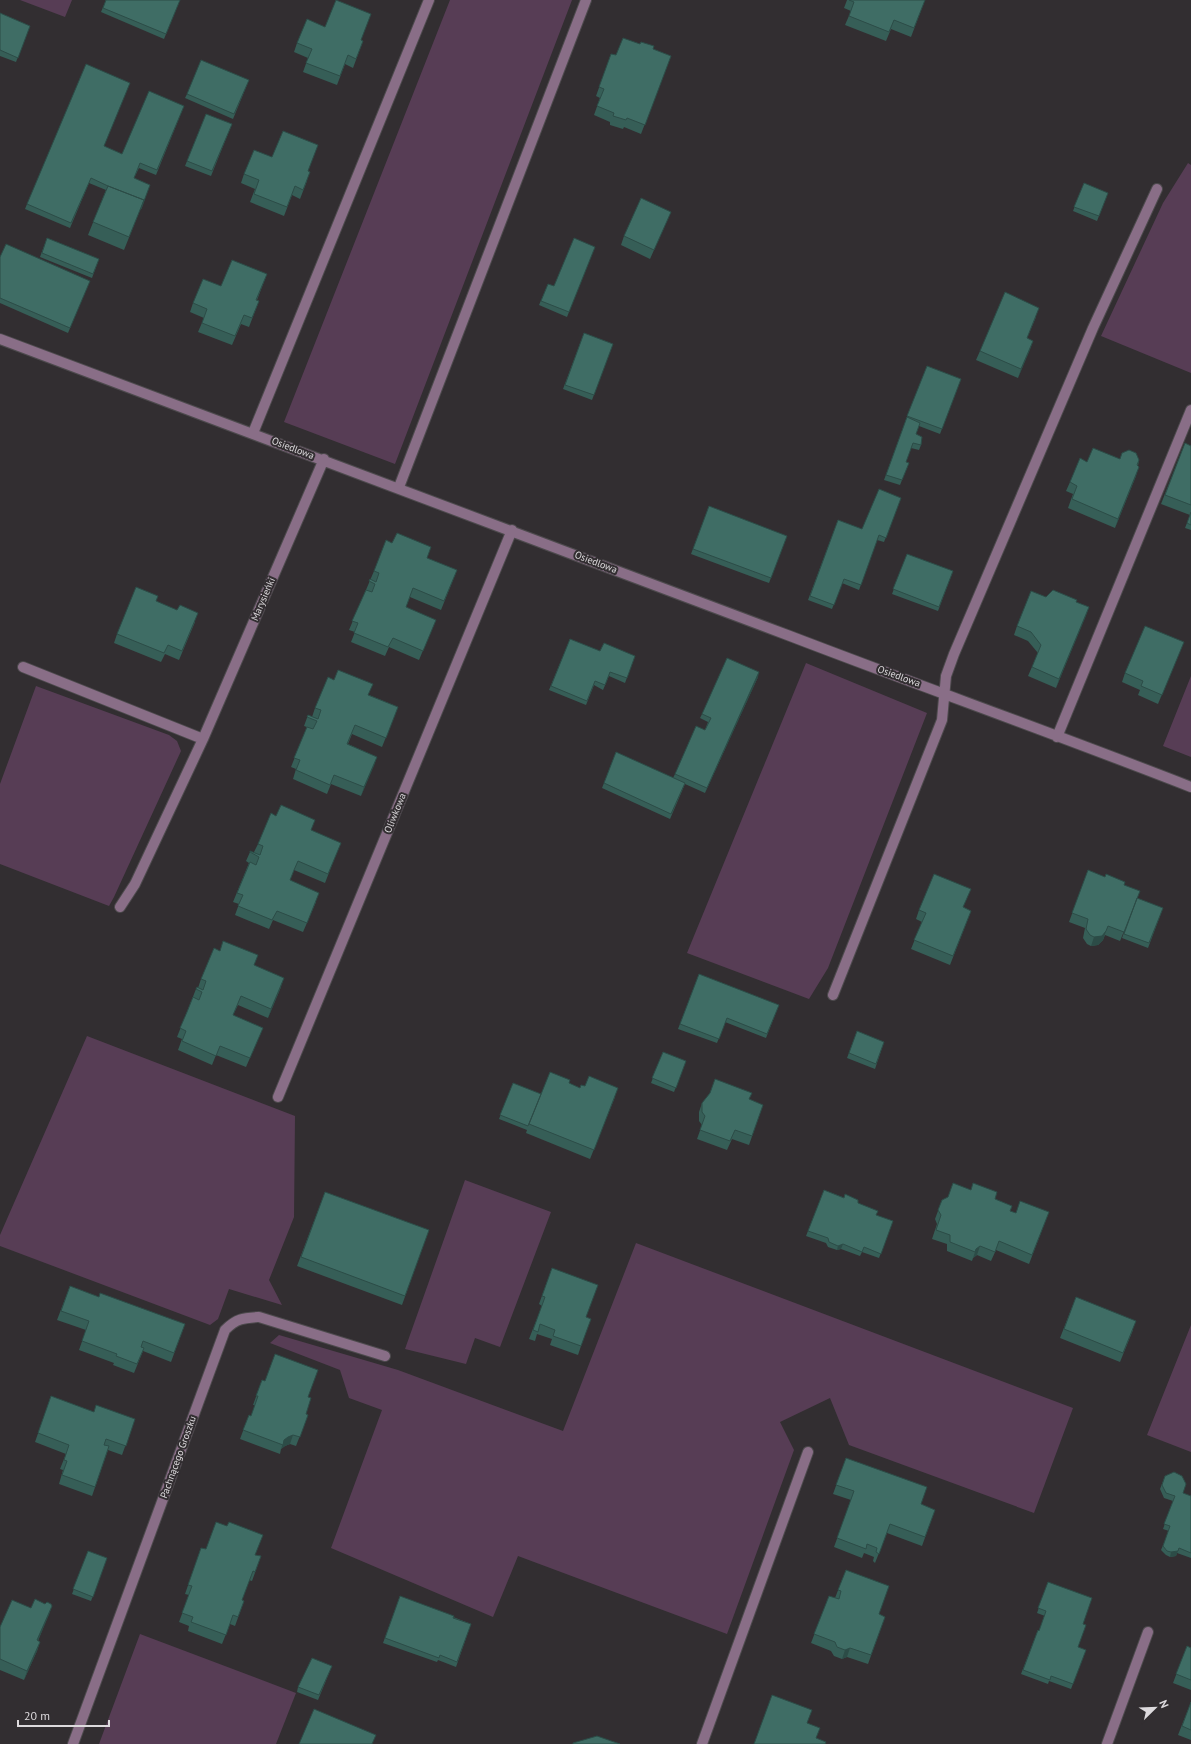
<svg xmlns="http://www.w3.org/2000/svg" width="1191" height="1744" font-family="'PT Sans',sans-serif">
<rect width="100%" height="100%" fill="#322e31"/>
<path fill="#573d55" d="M20,0H72L65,17Z
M450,0H572L395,464L284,422Z
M1188,163L1191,165V373L1101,336L1163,203Z
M806,663L927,713L828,968L809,999L687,953Z
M1191,676V757L1163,746Z
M36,686L169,735L177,741L181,751L114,897L109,906L0,864V784Z
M87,1036L295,1116L294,1217L269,1280L282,1305L229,1289L218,1319L210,1325L0,1246V1235Z
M465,1180L551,1212L500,1347L475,1338L466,1364L405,1349Z
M636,1243L1073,1408L1034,1513L849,1445L830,1398L780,1422L794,1450L727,1634L518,1556L493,1617L331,1548L382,1410L349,1398L340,1370L270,1343L279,1335L398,1370L563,1431Z
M1191,1325V1452L1147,1435Z
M140,1634L296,1693L276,1744H99Z"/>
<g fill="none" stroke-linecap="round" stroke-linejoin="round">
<g stroke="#4d4a4d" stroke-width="12">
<path id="minor" d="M0,339C264,437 527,537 790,636C923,687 1058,735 1191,787
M253,433L429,0
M399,487L586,0
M23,667L203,739
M1057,737L1191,410
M120,907L135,884L203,739L324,459
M833,995L942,720L946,676L954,654L1093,328L1157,189
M278,1097L512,530
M73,1744L225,1330C237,1318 244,1318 259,1317L385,1356
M702,1744L808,1452
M1107,1744L1148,1632"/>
</g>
<use href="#minor" stroke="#896e87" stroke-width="10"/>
</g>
<path fill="#365e57" d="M106,0H180L164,39L101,12Z
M847,0H925L911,37L891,29L886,41L845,25L851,11L844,8Z
M0,13L30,26L16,62L0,56Z
M325,27L363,41L353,68L345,64L337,85L303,72L308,58L294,52L297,43Z
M653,49L671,56L641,134L624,127L623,129L610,125V122L594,115L600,98L596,96L611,54L616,55Z
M249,80L233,119L185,98L187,94Z
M184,106L156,175L139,168L134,178L150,185L124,250L88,235L106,190L89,183L70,228L25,209L27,204L104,146L122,154Z
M206,114L232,124L211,176L185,166Z
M308,171L307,181L300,199L292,195L284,216L250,202L255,189L241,183L244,174Z
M1084,183L1108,193L1097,221L1073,211Z
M671,212L667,221L650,259L621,245L624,236Z
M47,238L99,259L92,278L40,257Z
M595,247L567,317L539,305L548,284L554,286Z
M0,257L88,285L68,333L0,303Z
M267,274L257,300L259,301L249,327L241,324L232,345L198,332L204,318L190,312L193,303L221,286Z
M1036,317L1027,338L1033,341L1018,378L976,360L980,351Z
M584,333L613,344L592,400L563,389Z
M927,366L961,379L940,434L919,426L916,434L921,445L919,450L911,448L906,462L909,463L900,485L884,480L907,417Z
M1185,443L1191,446V530L1185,528L1190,515L1161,504Z
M1120,459L1139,460L1138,466L1136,476L1115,528L1068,508L1073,494L1066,491L1070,482L1087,462Z
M901,498L884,542L877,540L859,590L842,583L832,609L808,600L838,520L862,529Z
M709,506L787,536L769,583L691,554Z
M907,554L953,571L938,611L892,594Z
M427,558L457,570L441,610L410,597L406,607L432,629L419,660L389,647L385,656L351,642L355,632L349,630L374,571Z
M1046,597L1076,602L1089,607L1056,688L1028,676L1038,653L1028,641L1014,635L1017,626Z
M156,601L195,622L179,660L165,654L161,662L114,643L117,634Z
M570,639L600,651L635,656L625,683L609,676L603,690L594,685L586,705L549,690Z
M1180,651L1158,704L1138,695L1140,690L1122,682L1125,673Z
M758,677L705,793L685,784L670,819L602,788L616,752L673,778L675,774L705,730L708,722L700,718L702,714Z
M369,695L398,707L382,747L352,734L348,744L377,757L361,796L331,784L327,794L293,779L296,769L291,767L307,727L304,726L308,715L312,717L315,708Z
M311,831L337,852L325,883L294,870L290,880L316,902L303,932L273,920L269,929L235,915L239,904L233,902L249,863L246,861L250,852H254L258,844Z
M1088,870L1124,885L1137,899L1163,908L1148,948L1122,938L1129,919L1120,941L1105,935L1103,940L1098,945L1091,946L1087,944L1083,938L1085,928L1069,922Z
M967,898L963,907L971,911L950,965L911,949L922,922L916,919L919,910Z
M254,965L281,987L268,1018L238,1005L233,1015L263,1028L246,1067L216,1055L212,1065L178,1050L182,1039L177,1037L196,989L198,988L201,979Z
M699,974L779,1005L766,1038L725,1022L717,1043L678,1029Z
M857,1031L884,1042L875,1069L847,1058Z
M663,1052L686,1061L674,1092L651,1083Z
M513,1083L541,1094L569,1083L580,1088L615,1097L590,1159L526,1133L527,1130L499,1119Z
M749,1100L763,1105L749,1145L732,1139L727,1150L697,1139L702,1125L699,1121V1112L702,1103Z
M824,1190L858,1203L876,1215L893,1221L879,1258L862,1252L860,1256L841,1249L837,1250L828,1247L826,1243L806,1236Z
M325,1192L429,1230L402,1305L297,1266Z
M995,1199L1012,1206L1010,1212L1016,1213L1049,1212L1029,1264L996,1250L991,1261L977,1255L973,1258L972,1261L947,1251V1244L932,1239L937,1224L935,1219L942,1200Z
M552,1268L586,1317L581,1346L578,1355L550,1345L552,1339L537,1334L535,1341L529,1339L542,1306L539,1304Z
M70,1286L99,1297L185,1324L171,1362L143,1351L134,1373L113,1365L114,1363L79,1350L86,1330L57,1320Z
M1076,1297L1133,1330L1120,1362L1060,1338Z
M262,1380L308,1397L306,1414L308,1415L296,1446L290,1444L285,1446L281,1449L280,1454L240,1439L249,1415L251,1416L255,1405H253Z
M51,1396L94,1412L135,1419L122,1455L108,1450L92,1496L59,1484L63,1470L60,1469L66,1454L35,1442Z
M846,1458L921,1504L935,1510L922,1546L887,1533L875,1563L873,1561L874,1557L864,1553L862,1558L834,1547L851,1500L833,1494Z
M1165,1476L1183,1493L1191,1496V1558L1177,1553L1176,1556L1170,1557L1166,1555L1161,1550L1169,1531L1163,1529L1173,1501L1164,1498L1160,1489Z
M201,1548L206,1549L255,1555L261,1556L252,1581L249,1580L242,1600L244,1601L235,1626L230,1624L222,1644L188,1631L189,1626L179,1622L189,1595L185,1594Z
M88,1551L107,1558L91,1601L72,1594Z
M846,1570L879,1614L885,1617L868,1664L847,1657L842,1659L834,1656L831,1651L811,1643L829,1596L835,1598Z
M1048,1582L1083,1624L1078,1647L1086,1650L1071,1689L1049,1681L1048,1684L1021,1674L1038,1630L1039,1631L1045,1616L1037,1613Z
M400,1596L471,1624L456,1667L438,1660L437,1662L383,1643Z
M45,1604L52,1606L38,1641L40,1642L37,1651L24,1680L0,1670V1627L31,1608Z
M1187,1646L1191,1648V1690L1173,1683Z
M332,1666L318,1700L297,1692L298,1687Z
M1191,1702V1740L1178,1735Z"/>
<path fill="#2c4c47" d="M1033,341L1030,350L1018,378L1021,369Z
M1139,467L1136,476L1115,528L1118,519Z
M1089,607L1086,616L1056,688L1059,679Z
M1184,642L1180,651L1158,704L1162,695Z
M759,672L758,677L705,793L707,788Z
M377,757L374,766L361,796L364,787Z
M1106,931L1103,940L1098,945L1091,946L1094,937Z
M284,978L281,987L268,1018L271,1009Z
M843,1244L841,1249L837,1250L838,1246Z
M980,1246L977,1255L973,1258L972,1261L976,1249Z
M293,1435L290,1444L285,1446L281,1449L284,1440L288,1437Z
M1178,1551L1176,1556L1170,1557L1171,1552Z
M52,1606L49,1615L34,1649L37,1640Z
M40,1642L37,1651L24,1680L27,1671Z
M850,1648L847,1657L842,1659L845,1650Z"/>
<path fill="#3f6d65" stroke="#2c4c47" d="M106,0H180L166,34L103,8Z
M336,0L371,14L361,40L363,41L356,59L348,55L340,76L306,63L312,49L297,43L307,19L325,27Z
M849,0H925L914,28L894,20L889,32L849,16L854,2Z
M0,13L30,26L18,58L0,50Z
M623,38L640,44L641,42L654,46L653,49L671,56L645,125L627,118L626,120L613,116L614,113L597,106L604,89L599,87L611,54L616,55Z
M201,60L249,80L234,114L187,94Z
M86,64L130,83L104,146L122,154L149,91L184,106L157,170L140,163L134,178L150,185L141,209L144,200L108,186L91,178L71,223L27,204Z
M206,114L232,124L212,171L187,161Z
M283,131L318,145L308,171L310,172L303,190L295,186L287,207L254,194L259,180L244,174L254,150L272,157Z
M1084,183L1108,193L1099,216L1074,207Z
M108,186L144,200L129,237L93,222Z
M641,198L671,212L654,250L624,236Z
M47,238L99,259L93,274L42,253Z
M574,238L595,247L569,312L541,301L548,284L554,286Z
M6,244L90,281L70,328L0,298V257Z
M232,260L267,274L256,300L259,301L252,318L244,315L235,336L202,323L207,309L193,303L203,279L221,286Z
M1005,292L1039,308L1027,338L1033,341L1021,369L980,351Z
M584,333L613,344L594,395L565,385Z
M927,366L961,379L942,429L907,416Z
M907,417L920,423L916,434L922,437L921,445L913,443L906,462L909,463L902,480L886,475Z
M1185,443L1191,446V505L1165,495Z
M1093,448L1120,459L1122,453L1129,450L1136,453L1139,460L1137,465L1139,467L1118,519L1072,499L1077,486L1070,482L1080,458L1087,462Z
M879,489L901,498L886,538L879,535L861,585L844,579L834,605L810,596L838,520L862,529Z
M709,506L787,536L771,578L693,549Z
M1191,512V525L1187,523Z
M397,533L431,547L427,558L457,570L444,601L413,588L406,607L436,620L423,651L393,638L388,647L354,633L358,623L352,621L366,590L372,592L375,584L369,581L370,579L376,582L379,573L374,571L386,540L392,543Z
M907,554L953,571L939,607L893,589Z
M136,587L158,596L156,601L177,610L180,605L198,613L182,651L168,645L164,653L117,634Z
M1053,590L1077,600L1076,602L1089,607L1059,679L1032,667L1041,645L1031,632L1017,626L1031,591L1046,597Z
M1145,626L1184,642L1162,695L1141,686L1143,681L1125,673Z
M570,639L600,651L604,643L635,656L627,678L610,672L605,685L595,681L587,701L551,686Z
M727,658L759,672L707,788L675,774L696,726L705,730L711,718L702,714Z
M338,670L373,684L368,695L398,707L386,738L355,725L347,744L377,757L364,787L334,775L330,785L296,770L300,760L294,758L307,727L313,729L317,721L307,717L308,715L318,719L321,710L315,708L328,677L334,680Z
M616,752L685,783L671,814L604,783Z
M281,805L315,820L311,830L341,843L328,874L298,861L294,870L290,880L319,893L307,923L277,911L272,920L238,906L243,895L237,893L250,862L256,865L259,857L250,852V851L260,855L263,846L258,844L271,813L276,816Z
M1088,870L1105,877L1106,874L1125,882L1124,885L1140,891L1124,932L1108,926L1106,931L1102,936L1094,937L1090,935L1086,929L1088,919L1072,913Z
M934,874L971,889L963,907L971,911L953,956L914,940L926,913L919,910Z
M1137,898L1163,908L1149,943L1124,934Z
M223,941L258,955L254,965L284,978L271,1009L241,996L233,1015L263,1028L250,1058L220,1046L216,1056L182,1041L186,1031L180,1028L187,1012L193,997L199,1000L202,992L196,989L197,987L203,990L206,981L201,979L214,948L220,951Z
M699,974L779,1005L767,1034L727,1018L719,1039L680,1024Z
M857,1031L884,1042L876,1064L849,1053Z
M663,1052L686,1061L676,1088L652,1078Z
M550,1072L570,1080L569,1083L580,1088L581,1085L585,1086L589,1076L618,1088L594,1150L529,1124Z
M715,1079L752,1093L749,1099L763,1105L752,1136L735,1130L730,1141L700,1130L705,1116L702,1112V1103L710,1093Z
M513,1083L541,1094L528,1126L500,1115Z
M953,1183L971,1190L973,1183L997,1192L995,1199L1012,1206L1010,1211L1016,1213L1020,1201L1049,1212L1032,1255L999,1241L995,1252L980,1246L976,1249L975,1252L950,1242V1235L936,1230L941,1215L938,1210L942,1200L948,1197Z
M824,1190L844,1198L845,1194L858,1200V1203L878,1211L876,1215L893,1221L881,1254L864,1247L862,1252L843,1244L838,1246L829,1242L828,1238L808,1231Z
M325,1192L429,1230L405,1296L301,1257Z
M552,1268L598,1285L586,1317L591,1319L581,1346L553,1336L555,1330L540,1324L538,1332L533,1330L545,1297L542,1296Z
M70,1286L99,1297L100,1293L185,1324L174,1353L143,1341L141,1347L144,1348L137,1364L116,1356L117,1354L82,1341L89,1321L61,1311Z
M1076,1297L1136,1321L1123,1353L1064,1329Z
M275,1354L318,1370L308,1397L311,1398L306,1414L308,1415L300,1437L293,1435L288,1437L284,1440L283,1445L243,1430L249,1415L251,1416L258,1396H256L262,1380L265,1381Z
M51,1396L94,1412L96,1405L135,1419L126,1446L106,1439L104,1445L109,1446L95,1487L62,1475L67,1461L64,1460L69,1445L38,1433Z
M846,1458L927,1487L921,1504L935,1510L925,1537L890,1524L879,1554L876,1552L877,1548L867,1544L866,1549L837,1538L854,1491L836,1485Z
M1174,1472L1182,1476L1186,1484L1183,1493L1191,1496V1553L1179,1548L1178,1551L1171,1552L1167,1551L1163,1546L1170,1526L1164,1524L1175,1496L1166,1493L1162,1485L1165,1476Z
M216,1522L227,1526L229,1522L263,1535L255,1555L261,1556L255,1572L253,1571L242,1600L244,1601L238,1617L233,1615L226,1635L191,1622L193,1617L182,1613L192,1586L188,1585L201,1548L206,1549Z
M88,1551L107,1558L93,1597L73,1589Z
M846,1570L889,1586L879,1614L885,1617L871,1655L850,1648L845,1650L837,1647L835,1642L814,1634L829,1596L839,1599L841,1591L838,1590Z
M1048,1582L1092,1598L1083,1624L1086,1625L1078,1647L1086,1650L1073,1684L1051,1676L1050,1680L1023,1670L1038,1630L1039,1631L1046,1611L1038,1608Z
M400,1596L454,1616L453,1618L471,1624L457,1662L440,1655L439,1658L385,1638Z
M35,1599L45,1604L47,1602L51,1604L52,1606L37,1640L40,1642L27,1671L0,1659V1627L12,1600L31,1608Z
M1187,1646L1191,1648V1680L1176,1674Z
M312,1658L332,1666L319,1695L298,1687Z
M772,1695L812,1710L807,1723L820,1728L816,1738L826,1742L825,1744H754Z
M1191,1702V1730L1182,1726Z
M314,1709L376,1735L372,1744H299Z
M597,1736L620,1744H573V1743Z"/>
<g text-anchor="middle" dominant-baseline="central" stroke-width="4" stroke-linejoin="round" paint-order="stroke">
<g font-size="10" fill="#dddadd" stroke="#322e31">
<text transform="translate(293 448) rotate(21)">Osiedlowa</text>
<text transform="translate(596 562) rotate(21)">Osiedlowa</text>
<text transform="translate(263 599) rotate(-67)">Marysieńki</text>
<text transform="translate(899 676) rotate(20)">Osiedlowa</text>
<text transform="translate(395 813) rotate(-68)">Oliwkowa</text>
<text transform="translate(178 1457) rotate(-70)">Pachnącego Groszku</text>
</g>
</g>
<g transform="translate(1155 1708) rotate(67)" stroke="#322e31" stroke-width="3" paint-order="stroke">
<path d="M0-3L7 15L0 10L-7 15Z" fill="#dddadd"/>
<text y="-6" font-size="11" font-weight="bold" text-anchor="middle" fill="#dddadd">N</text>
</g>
<path d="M18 1720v6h91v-6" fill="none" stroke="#dddadd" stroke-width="2"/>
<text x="24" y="1720" font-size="12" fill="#dddadd" stroke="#322e31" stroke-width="3" paint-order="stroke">20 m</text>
</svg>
